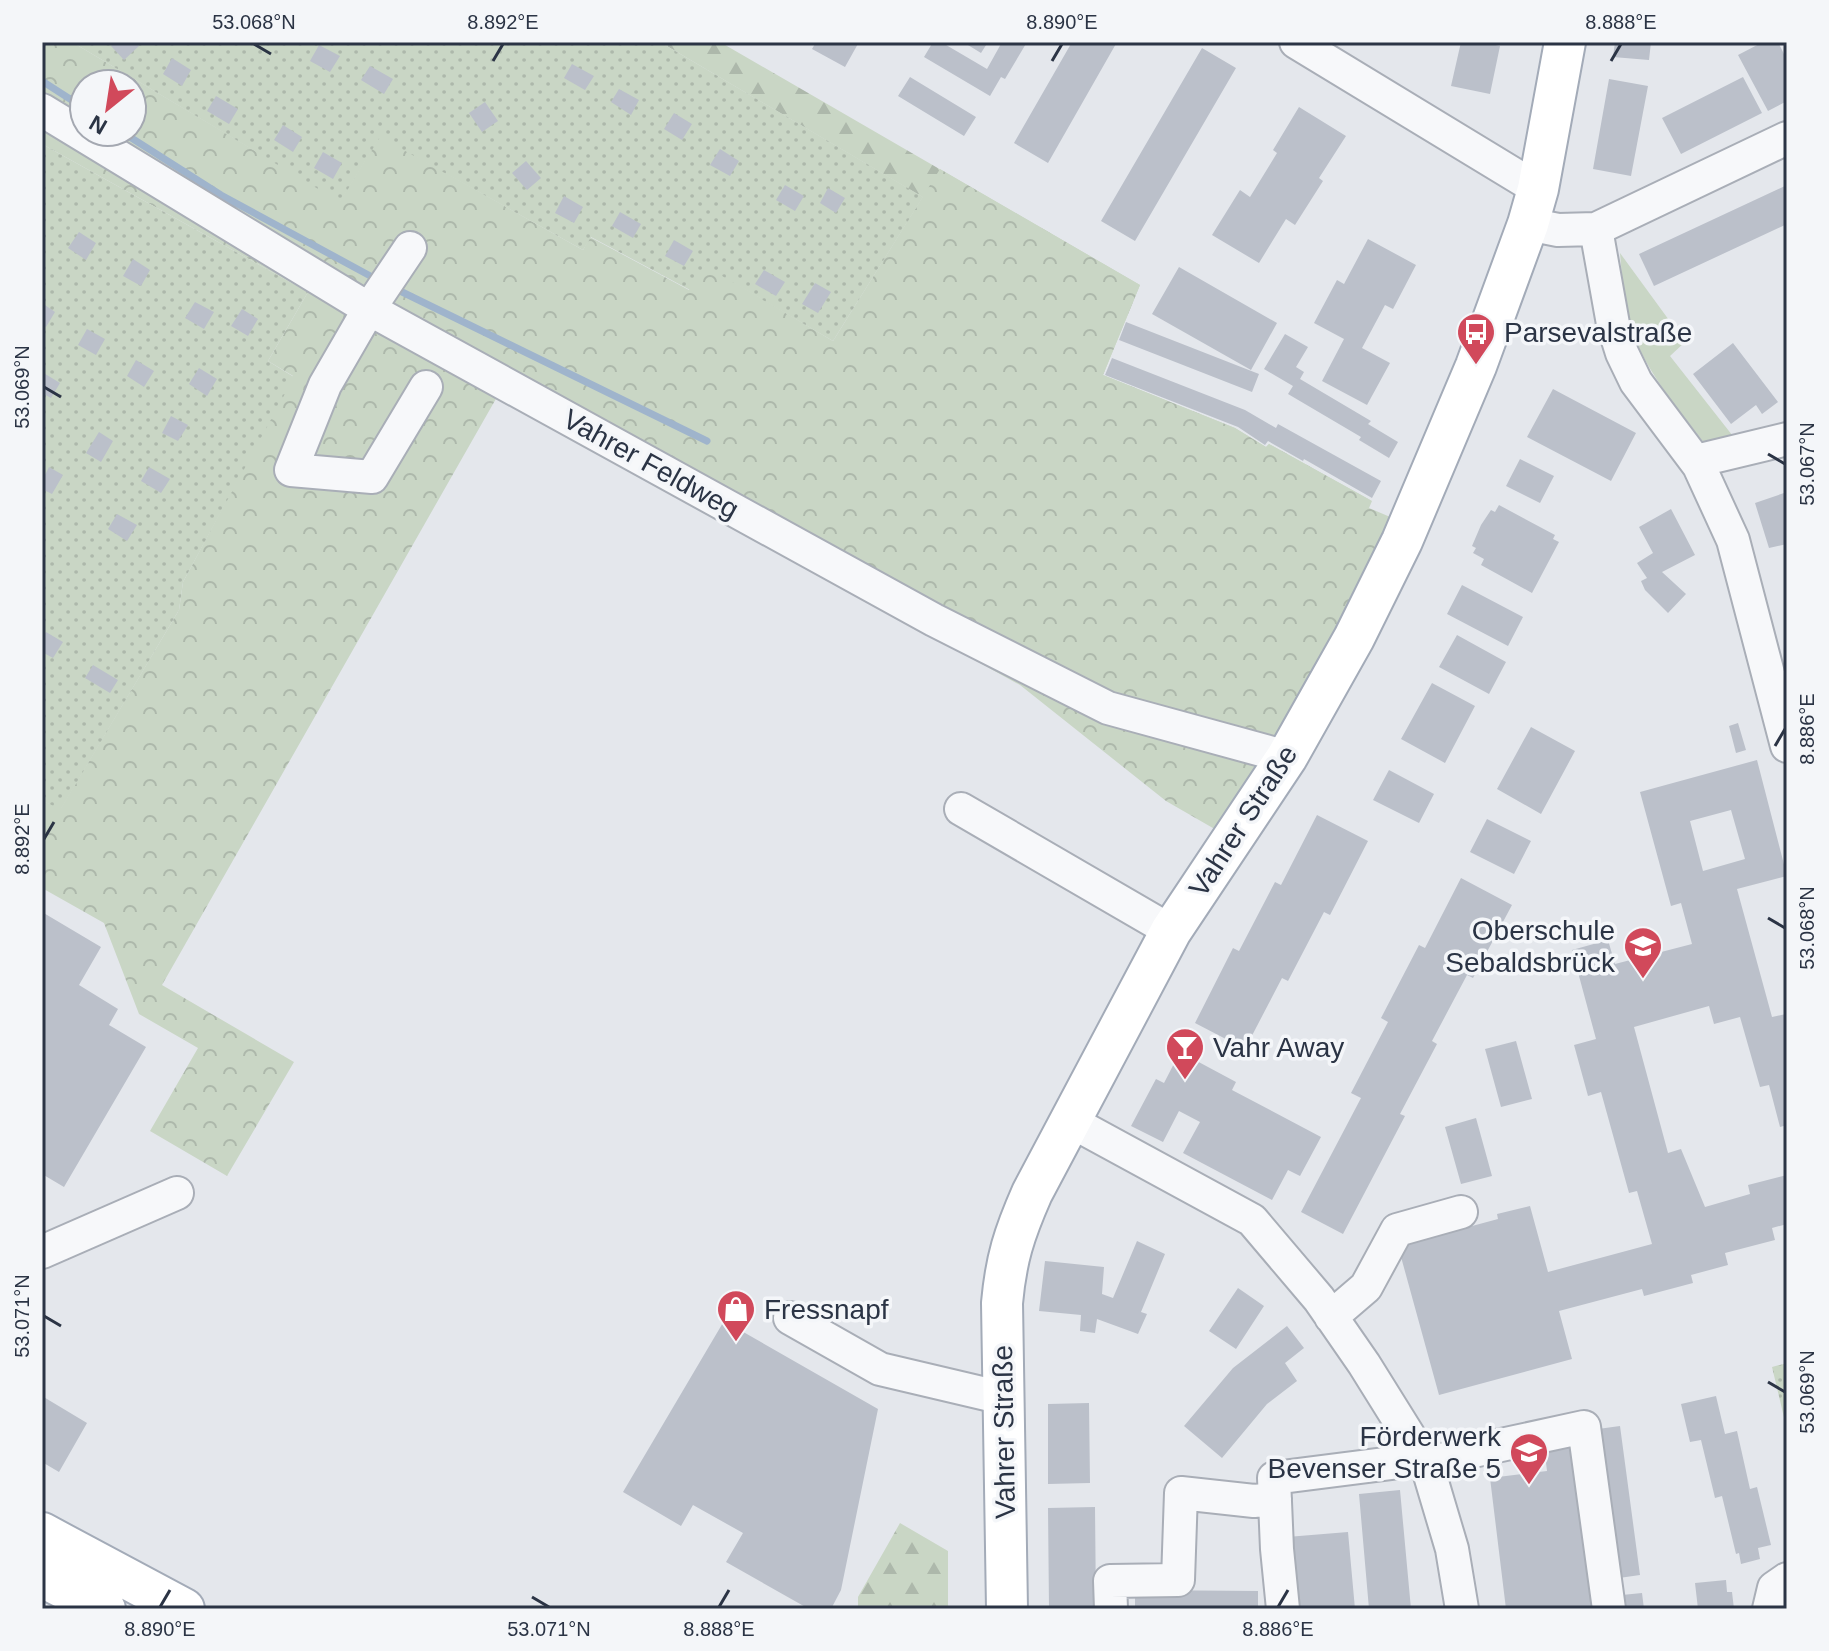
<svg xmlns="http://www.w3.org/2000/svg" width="1829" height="1651" font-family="Helvetica,sans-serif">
<defs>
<pattern id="forest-firs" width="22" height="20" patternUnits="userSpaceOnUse" patternTransform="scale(2)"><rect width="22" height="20" fill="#c9d6c5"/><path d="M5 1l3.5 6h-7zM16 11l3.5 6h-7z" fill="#adb8ab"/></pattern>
<pattern id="park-crowns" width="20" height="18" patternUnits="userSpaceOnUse" patternTransform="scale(2)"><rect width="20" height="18" fill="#c9d6c5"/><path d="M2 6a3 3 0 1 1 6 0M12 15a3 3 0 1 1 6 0" fill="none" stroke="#adb8ab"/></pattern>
<pattern id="garden-dots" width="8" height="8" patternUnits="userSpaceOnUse" patternTransform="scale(2)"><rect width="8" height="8" fill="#c9d6c5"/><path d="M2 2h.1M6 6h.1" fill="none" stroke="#adb8ab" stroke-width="1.8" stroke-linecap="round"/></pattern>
</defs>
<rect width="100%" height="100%" fill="#e4e7ec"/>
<path fill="#c9d6c5" d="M1620,253L1685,342L1670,356L1736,440L1708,448C1677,407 1640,366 1627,315C1622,295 1622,273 1620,253Z"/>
<path fill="url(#forest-firs)" d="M660,42H720L1140,285L1103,375L1235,428L1266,447L1269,444L1372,501L1024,357L1068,283Z
M900,1523L948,1551V1609H858V1597Z"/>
<path fill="url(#park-crowns)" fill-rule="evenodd" d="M42,42H72L340,201L380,136L583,250L590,237L689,290L705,265L833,341L940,169L1140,285L1103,375L1235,428L1266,447L1269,444L1372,501L1369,508L1395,519L1340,628L1225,835L1166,801L1020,685L497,397L162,985L294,1062L227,1176L150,1131L198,1048L139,1014L104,923L42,888V801L61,808L179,610L183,582L293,376L268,361L308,292L42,144ZM84,84H132V132H84Z"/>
<path fill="url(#garden-dots)" d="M72,42H660L923,197L833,341L705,266L690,290L591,237L583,250L380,137L340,202Z
M42,144L308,292L268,361L294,377L183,582L179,610L61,809L42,801Z
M1787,1363V1430L1772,1367Z"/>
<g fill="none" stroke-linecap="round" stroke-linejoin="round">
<path stroke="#9fb4cc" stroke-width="7" d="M42,81L84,108
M122,132L221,195L374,278
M398,290L707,441"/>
</g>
<path fill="#bbc0ca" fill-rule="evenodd" d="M116,42H135L139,46L124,60L111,46Z
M816,42H859L845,67L812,49Z
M933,42H941L987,69L1002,42H1027L1005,79L1001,77L990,96L924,57Z
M963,42H988L981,53Z
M1072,42H1117L1048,163L1014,143Z
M1461,42H1482L1500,46L1490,94L1451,86Z
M1615,42H1651L1649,60L1613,57Z
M1763,42H1778L1787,60V101L1768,111L1738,55Z
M319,45L340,56L330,72L310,61Z
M1202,48L1236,68L1135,241L1101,221Z
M172,58L191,70L182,86L163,74Z
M572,64L594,76L585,90L564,78Z
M370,66L393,79L384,94L361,80Z
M910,77L976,117L964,136L898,96Z
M1743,77L1762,113L1681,154L1662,118Z
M1609,79L1648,86L1631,176L1593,169Z
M619,89L639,100L631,115L611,102Z
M216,96L238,109L229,124L207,111Z
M485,102L498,121L482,132L469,113Z
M1299,107L1346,136L1319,178L1323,181L1295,225L1286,219L1259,263L1212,235L1240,190L1250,197L1277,153L1273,150Z
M674,113L692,124L682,140L664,129Z
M283,125L302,137L293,152L274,140Z
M720,149L739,161L730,176L710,165Z
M323,152L342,163L333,179L314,168Z
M526,161L541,178L527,190L512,173Z
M785,185L804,196L795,211L776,200Z
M1787,185V224L1654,286L1639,254Z
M828,188L845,198L836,213L820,203Z
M564,196L583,207L574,223L555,213Z
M620,212L641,224L633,238L612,226Z
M79,232L96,243L86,260L68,248Z
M1368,239L1416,265L1393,309L1385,305L1362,348L1390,363L1367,405L1322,381L1344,339L1314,323L1337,280L1344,284Z
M674,240L693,251L684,266L665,256Z
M133,259L150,270L141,286L123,276Z
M1179,267L1277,323L1251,370L1152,314Z
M764,270L785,282L776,296L755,284Z
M815,283L831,292L818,313L802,304Z
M195,302L214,312L204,329L185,318Z
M42,303L55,312L46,327L42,324Z
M242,309L258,319L248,336L231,326Z
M1126,322L1259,374L1252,392L1119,340Z
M87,329L105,339L96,355L78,345Z
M1285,334L1308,347L1296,367L1304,372L1300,379L1371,421L1368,424L1398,442L1389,458L1359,440L1361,437L1288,394L1293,386L1264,369Z
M1733,343L1778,402L1762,414L1756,405L1731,424L1693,374Z
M1112,358L1245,410L1276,428L1278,424L1381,481L1372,498L1304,459L1303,461L1268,441L1265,445L1238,427L1105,375Z
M136,360L154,371L144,387L127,376Z
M199,368L217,379L207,396L189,384Z
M42,372L60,383L51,398L42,393Z
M1553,389L1636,433L1611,481L1527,437Z
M171,416L188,425L178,441L162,433Z
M99,432L113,441L101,462L86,453Z
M1520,459L1554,476L1540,503L1506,486Z
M49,467L63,475L52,494L42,489V481Z
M149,467L170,479L161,493L141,481Z
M1787,492V544L1769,548L1755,503Z
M1499,505L1555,535L1553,539L1559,542L1532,593L1481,565L1484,559L1473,553L1476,548L1472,546L1481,525L1491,510L1495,512Z
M1671,509L1695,555L1662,572L1686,594L1668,613L1645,590L1641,581L1647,578L1637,563L1653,553L1639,527Z
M117,514L137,525L127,541L108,529Z
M1462,585L1523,617L1508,646L1447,614Z
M46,632L63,642L53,658L42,652V639Z
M1457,635L1506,662L1489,694L1439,667Z
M93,665L118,680L110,693L85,678Z
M1432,683L1475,706L1445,763L1401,739Z
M1738,723L1746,750L1736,753L1729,726Z
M1531,727L1575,751L1541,814L1497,789Z
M1757,760L1787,876L1737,889L1772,1017L1786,1014L1787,1018V1125L1780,1127L1769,1085L1760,1087L1740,1017L1714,1024L1709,1006L1634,1027L1668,1153L1681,1149L1705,1207L1750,1194L1748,1185L1787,1175V1224L1772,1228L1775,1240L1725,1253L1728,1265L1691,1275L1693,1283L1644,1296L1642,1289L1559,1311L1572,1359L1439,1395L1398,1246L1498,1219L1497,1214L1530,1206L1548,1272L1652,1244L1637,1191L1629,1193L1601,1092L1588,1096L1574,1045L1596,1039L1572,950L1608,940L1615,964L1692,944L1681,903L1671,906L1640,792ZM1731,810L1745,859L1703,871L1690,821Z
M1389,770L1434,794L1419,823L1373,800Z
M1317,815L1368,841L1330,915L1324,912L1288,981L1282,978L1245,1049L1195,1023L1233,948L1239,951L1275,882L1281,885Z
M1487,819L1531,841L1514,874L1470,852Z
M1461,878L1512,905L1473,978L1467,975L1432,1041L1437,1044L1400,1114L1405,1116L1343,1234L1301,1212L1361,1098L1351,1093L1388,1022L1381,1018L1419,945L1425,948Z
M42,912L101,947L79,985L118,1009L109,1025L146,1047L64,1187L42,1174Z
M1516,1041L1532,1099L1501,1107L1485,1049Z
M1180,1052L1236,1082L1232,1090L1321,1137L1300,1176L1288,1170L1272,1200L1183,1153L1200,1122L1179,1111L1163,1142L1131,1126L1156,1079L1164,1083Z
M1476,1118L1492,1176L1461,1184L1445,1127Z
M1137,1241L1165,1254L1141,1312L1147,1314L1138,1334L1097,1319L1095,1333L1080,1331L1081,1315L1039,1311L1045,1261L1104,1267L1102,1294L1113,1298Z
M1238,1288L1264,1306L1236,1349L1209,1331Z
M724,1321L878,1409L841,1590L831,1609H809L726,1562L743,1533L693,1505L681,1526L623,1492Z
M1287,1326L1304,1348L1285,1363L1297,1381L1267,1404L1222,1458L1184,1426L1233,1368Z
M42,1396L87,1423L59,1472L42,1462Z
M1716,1396L1725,1434L1737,1431L1750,1489L1757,1487L1771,1545L1758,1548L1760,1559L1741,1564L1739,1553L1736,1554L1722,1496L1715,1498L1701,1440L1690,1442L1681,1404Z
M1089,1403L1090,1483L1048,1484V1404Z
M1620,1426L1640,1575L1619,1578L1598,1429Z
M1581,1442L1602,1609H1506L1490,1478L1547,1471L1544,1446Z
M1400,1490L1411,1609H1369L1359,1494Z
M1095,1507L1096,1609H1049L1048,1508Z
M1348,1532L1355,1609H1294L1287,1537Z
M1726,1580L1727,1592H1732L1734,1609H1698L1695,1583Z
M1135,1590L1258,1591V1609H1135Z
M1642,1593L1644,1609H1624L1622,1595Z"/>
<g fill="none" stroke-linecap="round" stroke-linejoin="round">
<g stroke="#a9aeb7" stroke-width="36">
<path id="minor" d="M1296,42L1538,189
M42,110L369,309L934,620L1108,708L1287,757
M1528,224L1558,230L1596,229L1787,138
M1596,229L1613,324L1622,353L1636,382L1699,466L1733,540L1787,746
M410,248L369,309L325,385L291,470L372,477L426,387
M1696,461L1787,439
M961,809L1171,931
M1070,1121L1252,1220L1319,1299L1364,1364L1427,1465L1452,1549L1462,1609
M42,1252L177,1193
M1331,1317L1366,1287L1397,1230L1461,1212
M790,1318L880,1369L1003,1398
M1427,1465L1464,1453L1584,1427L1609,1609
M1111,1609L1110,1581L1178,1580L1181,1493L1254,1501L1275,1499
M1283,1609L1277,1549L1274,1478L1392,1463L1417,1449
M1769,1609L1774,1588L1787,1579"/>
</g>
<g stroke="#a3abb8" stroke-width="44">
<path id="major" d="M42,1533L184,1609
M42,1577L105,1609
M1007,1609L1002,1303C1006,1259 1014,1234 1032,1193L1171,931L1287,757L1354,638L1402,541L1476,366L1528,224L1538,189L1565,42"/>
</g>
<use href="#minor" stroke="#f7f8fa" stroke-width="32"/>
<use href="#major" stroke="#fff" stroke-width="40"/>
</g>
<path fill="none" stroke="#2b3445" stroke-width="3" d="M254,44L271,54M493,61L503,44M1052,61L1062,44M1611,61L1621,44M44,387L61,397M1768,454L1785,464M1775,746L1785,729M44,839L54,822M1768,918L1785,928M44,1316L61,1326M1768,1382L1785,1392M532,1597L549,1607M160,1607L170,1590M719,1607L729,1590M1278,1607L1288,1590"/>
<defs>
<g id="bus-pin" transform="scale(2)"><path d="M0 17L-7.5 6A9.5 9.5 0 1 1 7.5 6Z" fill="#d1495b" stroke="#f4f6f9"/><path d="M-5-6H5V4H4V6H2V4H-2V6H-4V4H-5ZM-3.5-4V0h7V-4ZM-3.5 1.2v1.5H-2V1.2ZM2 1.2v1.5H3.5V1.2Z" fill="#fff"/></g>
<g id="school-pin" transform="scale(2)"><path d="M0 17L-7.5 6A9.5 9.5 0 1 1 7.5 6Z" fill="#d1495b" stroke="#f4f6f9"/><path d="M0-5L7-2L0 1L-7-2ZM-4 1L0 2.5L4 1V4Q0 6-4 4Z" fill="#fff"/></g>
<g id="bar-pin" transform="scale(2)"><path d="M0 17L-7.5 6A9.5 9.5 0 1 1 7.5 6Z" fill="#d1495b" stroke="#f4f6f9"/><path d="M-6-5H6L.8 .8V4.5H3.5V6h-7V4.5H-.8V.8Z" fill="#fff"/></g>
<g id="shop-pin" transform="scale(2)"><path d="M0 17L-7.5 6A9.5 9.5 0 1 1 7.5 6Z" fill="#d1495b" stroke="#f4f6f9"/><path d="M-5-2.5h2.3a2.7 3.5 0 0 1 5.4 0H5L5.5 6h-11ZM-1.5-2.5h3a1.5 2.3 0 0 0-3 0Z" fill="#fff"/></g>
</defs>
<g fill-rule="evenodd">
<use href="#bus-pin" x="1476" y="332"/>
<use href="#school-pin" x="1643" y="946"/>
<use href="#bar-pin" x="1185" y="1047"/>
<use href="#shop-pin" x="736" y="1309"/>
<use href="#school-pin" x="1529" y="1452"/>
</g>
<g text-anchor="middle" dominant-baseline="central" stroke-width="7" stroke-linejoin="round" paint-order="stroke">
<g font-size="28" fill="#2b3445" stroke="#f4f6f9" text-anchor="start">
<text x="1504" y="332">Parsevalstraße</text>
<text x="1615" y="930" text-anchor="end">Oberschule<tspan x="1615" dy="32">Sebaldsbrück</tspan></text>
<text x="1213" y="1047">Vahr Away</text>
<text x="764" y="1309">Fressnapf</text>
<text x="1501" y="1436" text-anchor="end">Förderwerk<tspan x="1501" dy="32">Bevenser Straße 5</tspan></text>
</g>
<g font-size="28" fill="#2b3445" stroke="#f4f6f9">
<text transform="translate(651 464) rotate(29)">Vahrer Feldweg</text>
<text transform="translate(1243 821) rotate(-57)">Vahrer Straße</text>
<text transform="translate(1004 1432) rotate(-91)">Vahrer Straße</text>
</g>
</g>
<rect width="1829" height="1651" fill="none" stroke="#f4f6f9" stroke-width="88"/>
<g transform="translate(108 108) rotate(210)"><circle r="38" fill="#f4f6f9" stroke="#a4a8b1" stroke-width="2"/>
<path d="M0-6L14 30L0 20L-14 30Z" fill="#d1495b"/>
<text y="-12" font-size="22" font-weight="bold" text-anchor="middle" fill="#2b3445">N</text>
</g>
<rect x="44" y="44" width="1741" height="1563" fill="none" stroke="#2b3445" stroke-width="3"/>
<g font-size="20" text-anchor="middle" fill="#2b3445">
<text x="254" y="29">53.068°N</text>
<text x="503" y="29">8.892°E</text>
<text x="1062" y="29">8.890°E</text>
<text x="1621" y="29">8.888°E</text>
<text transform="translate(22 387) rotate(-90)" y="7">53.069°N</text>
<text transform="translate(1807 464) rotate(-90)" y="7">53.067°N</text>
<text transform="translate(1807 729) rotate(-90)" y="7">8.886°E</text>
<text transform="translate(22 839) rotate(-90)" y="7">8.892°E</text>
<text transform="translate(1807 928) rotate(-90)" y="7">53.068°N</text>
<text transform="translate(22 1316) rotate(-90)" y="7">53.071°N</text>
<text transform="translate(1807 1392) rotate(-90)" y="7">53.069°N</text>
<text x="160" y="1636">8.890°E</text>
<text x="549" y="1636">53.071°N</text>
<text x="719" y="1636">8.888°E</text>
<text x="1278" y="1636">8.886°E</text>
</g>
</svg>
